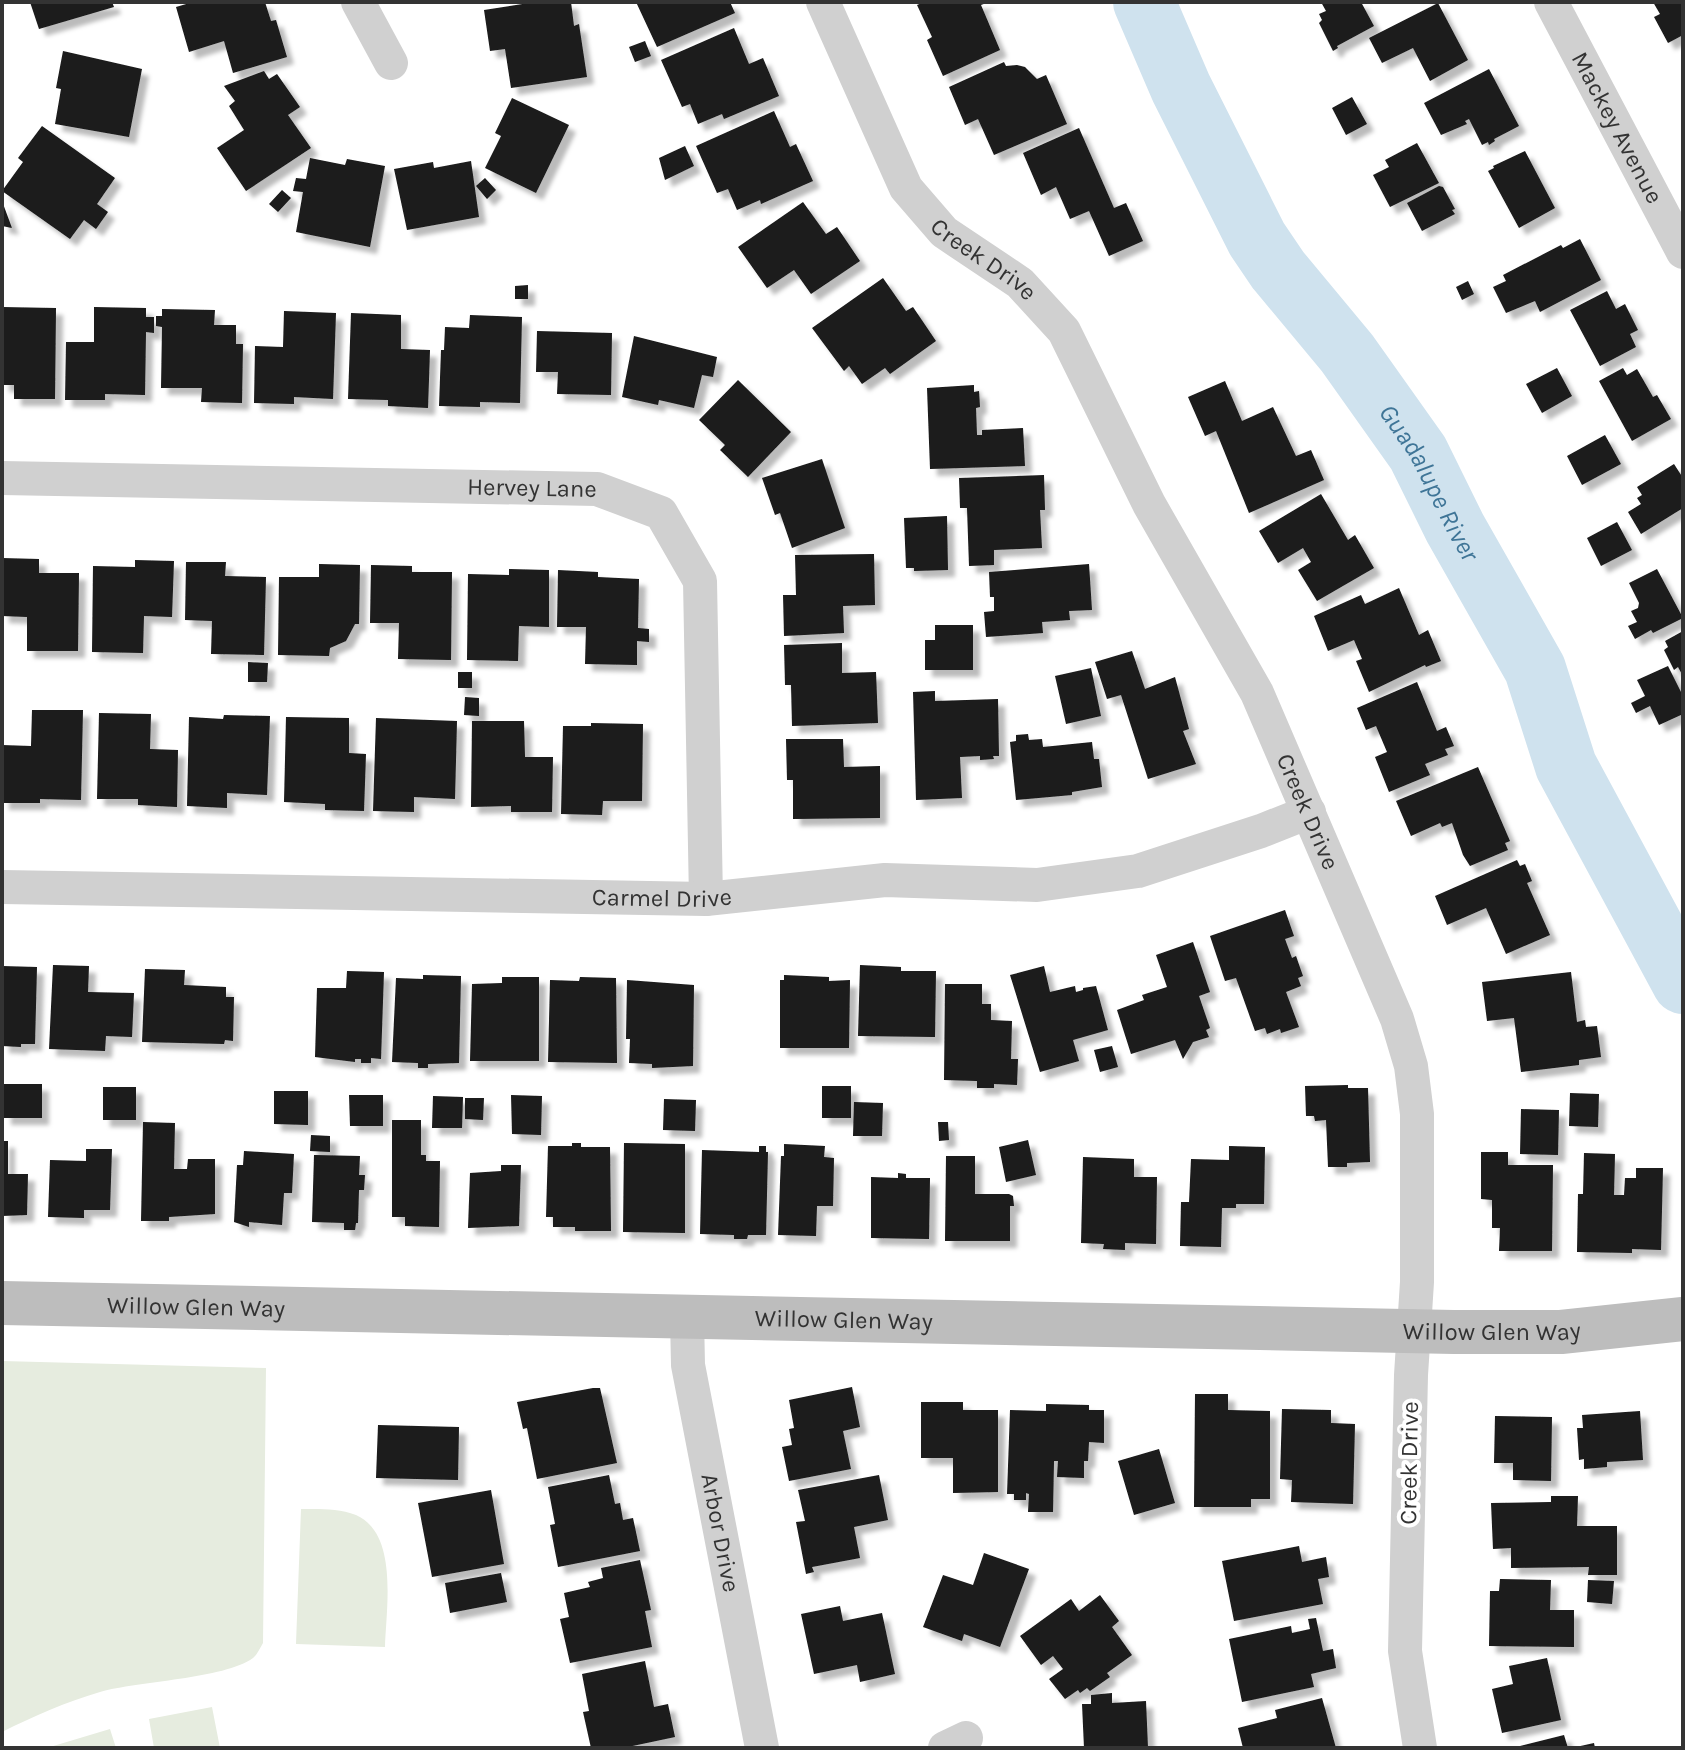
<svg xmlns="http://www.w3.org/2000/svg" width="1685" height="1750" font-family="Karla,sans-serif">
<defs>
<filter id="shadow"><feDropShadow dx="7" dy="7" stdDeviation="2" flood-color="#0004"/></filter>
</defs>
<rect width="100%" height="100%" fill="#fff"/>
<path fill="#e6ecdf" d="M2,1361L266,1368L263,1643C260,1648 257,1655 253,1658C224,1679 138,1681 100,1692C66,1702 34,1716 2,1732Z
M301,1509C319,1509 338,1508 356,1515C399,1534 386,1609 385,1647L296,1644Z
M212,1707L220,1748H154L149,1719Z
M110,1729L116,1748H50V1747Z"/>
<g fill="none" stroke-linecap="round" stroke-linejoin="round">
<path stroke="#cfe2ee" stroke-width="62" id="s1" d="M1144,2L1181,88L1257,239L1278,270L1347,353L1418,453L1455,528L1535,669L1566,766L1683,983"/>
</g>
<path fill="#1a1a1a" filter="url(#shadow)" d="M30,2H112L114,7L39,29Z
M193,2H265L271,21L276,20L287,57L233,73L224,41L189,52L176,7Z
M535,2H571L574,26L579,24L587,77L511,88L505,49L490,51L484,10Z
M636,2H730L735,13L657,47Z
M924,2H989L981,5L1000,50L943,76L927,40L932,37L917,5Z
M1321,2H1361L1374,26L1337,46L1338,48L1333,51L1319,23L1322,20L1319,14L1326,11Z
M1653,2H1683V35L1668,43L1654,17L1660,14Z
M1438,3L1468,60L1430,81L1413,48L1382,63L1369,38Z
M734,28L749,64L763,58L779,96L724,119L722,114L698,124L690,104L682,107L661,60Z
M645,41L651,56L635,62L629,47Z
M63,51L142,69L129,137L55,124L61,89L56,88Z
M1004,62L1006,66L1017,65L1025,67L1037,79L1046,75L1067,124L994,155L978,119L965,125L949,87Z
M1489,69L1519,126L1494,139L1495,141L1489,145L1488,142L1482,145L1469,119L1465,121L1467,124L1441,135L1424,103Z
M264,71L269,79L277,74L300,107L288,115L311,148L246,191L217,148L244,130L229,106L235,101L224,86Z
M1352,97L1367,124L1346,135L1332,108Z
M512,98L569,125L536,193L485,168L501,136L495,133Z
M774,111L790,147L796,144L813,181L761,204L760,200L737,210L728,189L717,193L696,146Z
M42,126L115,178L97,204L108,212L96,229L84,220L70,239L2,191L23,162L18,158Z
M1079,128L1114,208L1126,203L1143,241L1109,256L1089,211L1070,219L1056,187L1041,195L1023,153Z
M1417,143L1439,183L1390,207L1373,175L1389,167L1385,160Z
M685,146L694,166L665,180L659,158Z
M1525,151L1555,208L1519,228L1488,171L1494,168L1493,166Z
M310,158L345,165L347,159L385,166L370,247L296,232L303,192L293,191L296,178L306,179Z
M471,161L479,217L407,230L394,169L433,162L434,168Z
M485,178L496,190L487,199L476,186Z
M1439,186L1443,187L1455,209L1452,210L1455,214L1422,231L1407,203Z
M282,190L291,198L278,212L269,204Z
M2,201L12,228L2,226Z
M803,202L826,234L837,227L860,261L811,294L794,270L767,288L738,247Z
M1580,239L1601,280L1540,312L1535,301L1506,313L1493,287L1506,281L1503,275L1561,245L1563,248Z
M883,278L906,311L913,307L936,341L890,374L885,368L862,384L849,366L844,371L812,328Z
M1468,281L1474,294L1462,300L1456,287Z
M528,285V299H515V286Z
M1607,291L1616,309L1625,304L1638,330L1630,334L1636,347L1600,366L1570,310Z
M2,307L56,308L55,399H14V385H2Z
M94,307L146,308V317H154V333L146,332L145,395L105,394V400H65L66,342H94Z
M162,309L215,310L214,325H236V344H243L242,403L201,402L202,388H161L162,327L156,326V316H162Z
M284,311L336,313L333,399L294,397V404L254,403L255,346L283,347Z
M351,313L401,315V349L430,350L428,408L388,406V400L348,399Z
M470,315L522,317L520,403L480,402V407L439,406L441,350H444L445,327L469,328Z
M537,331L612,333L611,395L557,394L558,372H536Z
M634,336L717,357L713,377L702,375L694,408L659,400L658,405L622,397Z
M1557,368L1572,396L1542,413L1526,384Z
M1623,368L1627,375L1637,369L1653,397L1657,395L1671,419L1632,441L1599,381Z
M738,380L791,432L748,477L720,450L725,445L699,420Z
M1225,381L1242,421L1273,407L1296,456L1311,450L1324,480L1249,513L1216,431L1205,436L1188,397Z
M974,385V392L979,391L980,407L976,408L977,435H982V430L1023,428L1025,466L930,469L927,388Z
M1605,435L1621,464L1582,485L1567,456Z
M822,459L845,528L792,548L780,513L775,515L762,478Z
M1674,464L1683,478V508L1641,534L1628,512L1641,504L1637,498L1642,495L1637,487Z
M1044,475L1045,510H1040L1042,548L994,550V565L969,566L967,508H960L959,478Z
M1321,494L1348,540L1355,535L1374,568L1317,601L1298,570L1311,562L1303,548L1278,563L1259,531Z
M947,516L948,570L914,571V568H906L904,518Z
M1617,522L1632,550L1601,566L1587,538Z
M874,554L875,605L843,606L844,633L784,636L783,595H796L795,555Z
M2,558L39,559V573H79L78,651H27V617L2,616Z
M135,560L174,561L172,617L144,616L143,653L92,652L93,566L135,567Z
M186,562H226L225,576L266,577L264,655L211,654L212,621L185,620Z
M319,564L360,565L359,624H355L346,641L330,648L329,656L278,655L279,577H319Z
M1089,564L1092,610L1069,611L1070,620L1042,622L1043,633L986,637L984,612L994,611V597H990L989,572Z
M371,565L412,566V572H452L451,660L398,659L399,623H370Z
M509,569L549,570V627L519,626L518,661L467,660L468,574L509,575Z
M1657,569L1683,618L1653,633L1651,630L1635,639L1628,626L1637,622L1631,611L1638,608L1639,603L1629,583Z
M558,570L598,572V577L639,579L638,628L649,629V642L637,641V665L585,664L586,627H557Z
M1399,588L1419,635L1428,630L1441,661L1426,667L1425,665L1369,692L1356,661L1362,659L1354,640L1328,651L1314,616L1361,595L1365,604Z
M935,625H973V670H925V640H935Z
M1683,631V676L1678,667L1674,670L1664,650L1668,647L1665,641Z
M842,643V673L876,672L878,723L792,726L791,685H785L784,645Z
M1132,651L1145,689L1175,677L1189,729L1183,731L1196,764L1148,779L1121,695L1107,699L1095,662Z
M248,662L268,663L267,682H248Z
M1668,666L1683,696V714L1659,725L1650,706L1636,713L1631,703L1645,696L1637,680Z
M1091,668L1101,716L1066,724L1055,676Z
M458,672H472V688H458Z
M1417,682L1437,731L1446,727L1454,746L1445,749L1448,755L1425,764L1430,775L1389,792L1375,757L1387,752L1376,726L1366,730L1357,708Z
M935,691V701L998,699L999,756H993L994,759L980,760V756L960,757L962,798L916,800L913,692Z
M465,697L479,698V716L464,715Z
M32,710H83L81,800L40,799V803H2V745L31,746Z
M99,713L151,714L150,749L178,750L177,807L138,805V799H97Z
M224,715L270,716L267,795L227,793V808L187,806L189,717L223,719Z
M286,717L349,718V753L366,754L364,811L325,810V804L284,802Z
M376,718L457,721L455,799L414,797V812L373,811Z
M472,721H524L525,757H553L552,812H511V806L471,807Z
M591,723L643,724L642,801H603L602,815L561,814L563,726H591Z
M1028,734L1029,740L1042,739L1043,747L1092,742L1094,759H1099L1102,787L1072,792V795L1016,800L1010,742L1016,741V735Z
M786,739H843L844,767L880,766V818L793,819V780H787Z
M1478,767L1510,841L1505,843L1508,850L1470,866L1463,855L1452,823L1442,827L1440,823L1411,836L1396,801Z
M1517,860L1520,866L1525,864L1532,881L1527,883L1550,935L1506,954L1486,908L1447,925L1435,896Z
M1285,910L1294,936L1285,939L1292,958L1296,956L1303,976L1298,978L1301,986L1286,992L1299,1027L1281,1033L1280,1029L1267,1034L1265,1028L1255,1031L1236,978L1225,981L1210,936Z
M1193,942L1210,992L1199,996L1210,1028L1206,1030L1209,1037L1193,1042L1183,1059L1175,1040L1131,1054L1117,1010L1144,1000L1142,995L1167,987L1156,955Z
M53,965L89,966L88,992L134,993L132,1037L106,1036L105,1051L49,1049Z
M860,965L901,967V971H936L935,1037L858,1036Z
M2,966L37,967L35,1044H21V1047L2,1046Z
M1044,966L1050,992L1075,986L1076,992L1083,990V988L1096,986L1108,1030L1073,1040L1079,1061L1040,1072L1010,975Z
M145,969L185,970L184,985L226,987V997H234L233,1041L225,1040L224,1044L142,1042Z
M347,971L384,972L381,1059L371,1058V1063H361V1059H355V1062L315,1057L317,988H346Z
M1571,972L1577,1022L1585,1020L1586,1027L1597,1026L1601,1057L1579,1060V1065L1521,1072L1514,1018L1487,1021L1482,982Z
M423,975L461,976L459,1063L428,1064V1068H418V1063L392,1062L396,978L423,979Z
M784,975L829,977V981L850,980L849,1048H780V980H784Z
M502,977H539V1061H470L472,984L502,983Z
M580,977L616,978L617,1063L548,1062L550,980L579,981Z
M627,980L694,985L693,1066L652,1068V1064L629,1063L630,1039H626Z
M945,984H982V1004H991V1020L1012,1021L1011,1059H1018L1017,1085L994,1084V1088H977V1081L944,1080Z
M1112,1046L1118,1067L1100,1072L1094,1050Z
M4,1084H42V1118H4Z
M1348,1085V1088H1368L1370,1162L1347,1163V1167H1328L1326,1120L1315,1121L1314,1116H1306L1305,1086Z
M822,1086H851V1118H822Z
M103,1087H136V1120H103Z
M274,1091H308V1125L274,1124Z
M1570,1093L1599,1094L1598,1127L1569,1126Z
M349,1095H383V1126H350Z
M511,1095L542,1096L541,1135L512,1134Z
M433,1096L463,1097L462,1128H432Z
M465,1098H484L483,1120L465,1119Z
M664,1099L696,1100L695,1131L663,1130Z
M854,1102L883,1103L882,1136H853Z
M1521,1109L1559,1110L1558,1155L1520,1154Z
M392,1120H421V1155H426V1161H440L439,1227L405,1226V1217H392Z
M143,1122L175,1123L174,1169H187L188,1159H215V1214L169,1217V1221H141Z
M938,1122H948L949,1140L939,1141Z
M311,1135L330,1136V1152L310,1151Z
M1028,1140L1036,1175L1006,1182L999,1147Z
M2,1141H8V1174H28L27,1215L2,1216Z
M572,1143H581V1147H610L611,1231H575V1227H553V1217H546L548,1146H572Z
M624,1143L685,1144V1233L623,1232Z
M784,1144L825,1146L824,1157L834,1158L833,1206H817L816,1236L778,1235L781,1156H784Z
M759,1146H766V1152H768L766,1235H748L747,1239H734V1235L700,1234L702,1150L759,1152Z
M1229,1146L1265,1147L1264,1204H1236V1208H1222L1221,1247L1180,1246L1181,1202H1189L1191,1159L1229,1160Z
M86,1149H112L110,1210H84V1218L48,1217L50,1160L86,1161Z
M244,1151L294,1154L292,1193H284L282,1225L249,1222V1227L234,1222L237,1165H243Z
M1481,1152H1508V1165H1553L1552,1251H1499L1500,1228H1492V1200L1481,1199Z
M1584,1153L1615,1154L1614,1195H1624L1625,1178H1636V1168H1663L1661,1250L1632,1249V1253L1577,1252L1578,1194H1583Z
M314,1155L360,1156L359,1175H365L364,1190H359L358,1223H356L355,1230H344V1223L312,1222Z
M946,1156H975V1194H1009L1013,1196L1014,1206H1010V1241H945Z
M1083,1157L1134,1159V1177H1157L1156,1244L1125,1243V1250L1103,1249L1104,1244L1081,1243Z
M501,1165H521L519,1226L468,1228L470,1173L501,1171Z
M898,1173L906,1174V1178H930L929,1239L871,1238V1177L898,1178Z
M852,1387L860,1427L843,1431L851,1469L789,1481L782,1447L792,1445L789,1429L794,1428L789,1400Z
M593,1388H600L617,1463L537,1479L527,1428L523,1429L517,1402Z
M1195,1394H1228V1410L1270,1411V1499H1251V1507H1194Z
M921,1402H963V1410H998V1492L953,1493V1458H921Z
M1046,1404L1089,1405V1410H1104V1443L1089,1442L1088,1461H1084V1478L1057,1477L1058,1461H1054L1053,1512H1028L1029,1494L1026,1493V1500H1014V1494H1007L1010,1410L1046,1411Z
M1282,1409L1331,1410V1423L1355,1424L1353,1504L1291,1502L1292,1480L1280,1479Z
M1640,1411L1643,1460L1607,1462V1467L1584,1469V1459L1579,1460L1577,1428H1583L1582,1415Z
M1495,1416L1552,1417L1551,1481L1513,1480V1463H1494Z
M378,1425L459,1427L458,1480L376,1478Z
M1159,1449L1175,1503L1134,1515L1118,1461Z
M609,1475L615,1504L620,1503L623,1520L633,1518L640,1551L558,1567L550,1525L555,1524L548,1487Z
M879,1475L888,1520L854,1527L860,1558L812,1567L814,1572L806,1574L796,1522L805,1521L798,1490Z
M491,1490L504,1564L432,1577L418,1503Z
M1551,1496H1578L1577,1526H1617V1575H1588L1589,1567L1511,1568V1548L1493,1549L1491,1503L1551,1502Z
M1299,1546L1302,1562L1326,1557L1329,1577L1318,1579L1323,1604L1234,1621L1222,1561Z
M984,1553L1029,1569L1000,1647L964,1634L962,1641L923,1627L943,1575L973,1585Z
M640,1560L651,1610L645,1611L652,1647L570,1663L560,1619L569,1617L564,1593L590,1587L588,1582L603,1578L601,1568Z
M501,1573L507,1602L450,1613L445,1583Z
M1500,1579L1551,1580L1550,1610H1574V1647L1489,1646L1490,1591H1499Z
M1588,1580L1614,1581L1612,1604L1587,1602Z
M1100,1595L1119,1621L1112,1627L1132,1655L1107,1673L1110,1677L1090,1691L1087,1688L1080,1693L1078,1690L1065,1699L1049,1679L1063,1669L1053,1656L1041,1665L1020,1636L1071,1599L1079,1611Z
M840,1606L843,1621L882,1613L895,1674L860,1682L857,1665L814,1674L801,1614Z
M1316,1618L1323,1651L1333,1649L1336,1668L1311,1674L1314,1687L1242,1702L1229,1639L1291,1626L1292,1633L1310,1629L1308,1619Z
M1547,1658L1561,1720L1502,1733L1492,1689L1513,1684L1509,1666Z
M645,1661L654,1707L668,1704L675,1737L623,1748H591L583,1712L589,1711L582,1674Z
M1112,1693V1703L1146,1701L1148,1748H1084L1082,1704H1091V1695Z
M1322,1698L1336,1748H1243L1238,1728L1277,1718L1275,1710Z
M1564,1735L1568,1748H1516V1747Z
M1594,1743L1595,1748H1576V1747Z"/>
<g fill="none" stroke-linecap="round" stroke-linejoin="round">
<g stroke="#d0d0d0" stroke-width="34">
<path d="M358,2L391,63"/>
<path id="s2" d="M823,2L906,188L944,232L1020,283L1064,331L1149,504L1257,693L1397,1019L1411,1066L1417,1114V1282L1411,1375L1405,1651L1420,1748"/>
<path id="s3" d="M1551,2L1683,252"/>
<path id="s4" d="M2,478L597,489L661,513L700,581L706,899"/>
<path id="s5" d="M2,887L706,899L885,880L1037,885L1138,871L1261,831L1309,812"/>
<path id="s6" d="M687,1318L688,1365L762,1748"/>
<path d="M945,1748L966,1738"/>
</g>
<path stroke="#bdbdbd" stroke-width="44" id="s7" d="M2,1303L1454,1332H1561L1683,1319"/>
</g>
<g text-anchor="middle" dominant-baseline="central" stroke-width="8" stroke-linejoin="round" paint-order="stroke">
<g font-size="24" fill="#333" stroke="#fff">
<text stroke="none"><textPath href="#s3" startOffset="142">Mackey Avenue</textPath></text>
<text stroke="none"><textPath href="#s2" startOffset="310">Creek Drive</textPath></text>
<text stroke="none"><textPath href="#s4" startOffset="530">Hervey Lane</textPath></text>
<text stroke="none"><textPath href="#s2" startOffset="958">Creek Drive</textPath></text>
<text stroke="none"><textPath href="#s5" startOffset="660">Carmel Drive</textPath></text>
<text stroke="none"><textPath href="#s7" startOffset="194">Willow Glen Way</textPath></text>
<text stroke="none"><textPath href="#s7" startOffset="842">Willow Glen Way</textPath></text>
<text stroke="none"><textPath href="#s7" startOffset="1490">Willow Glen Way</textPath></text>
<text transform="translate(1409 1463) rotate(-89)">Creek Drive</text>
<text stroke="none"><textPath href="#s6" startOffset="218">Arbor Drive</textPath></text>
</g>
<g font-size="26" font-style="italic" fill="#3f7597" stroke="#fff">
<text stroke="none"><textPath href="#s1" startOffset="562">Guadalupe River</textPath></text>
</g>
</g>
<rect width="1685" height="1750" fill="none" stroke="#333333" stroke-width="8"/>
</svg>
